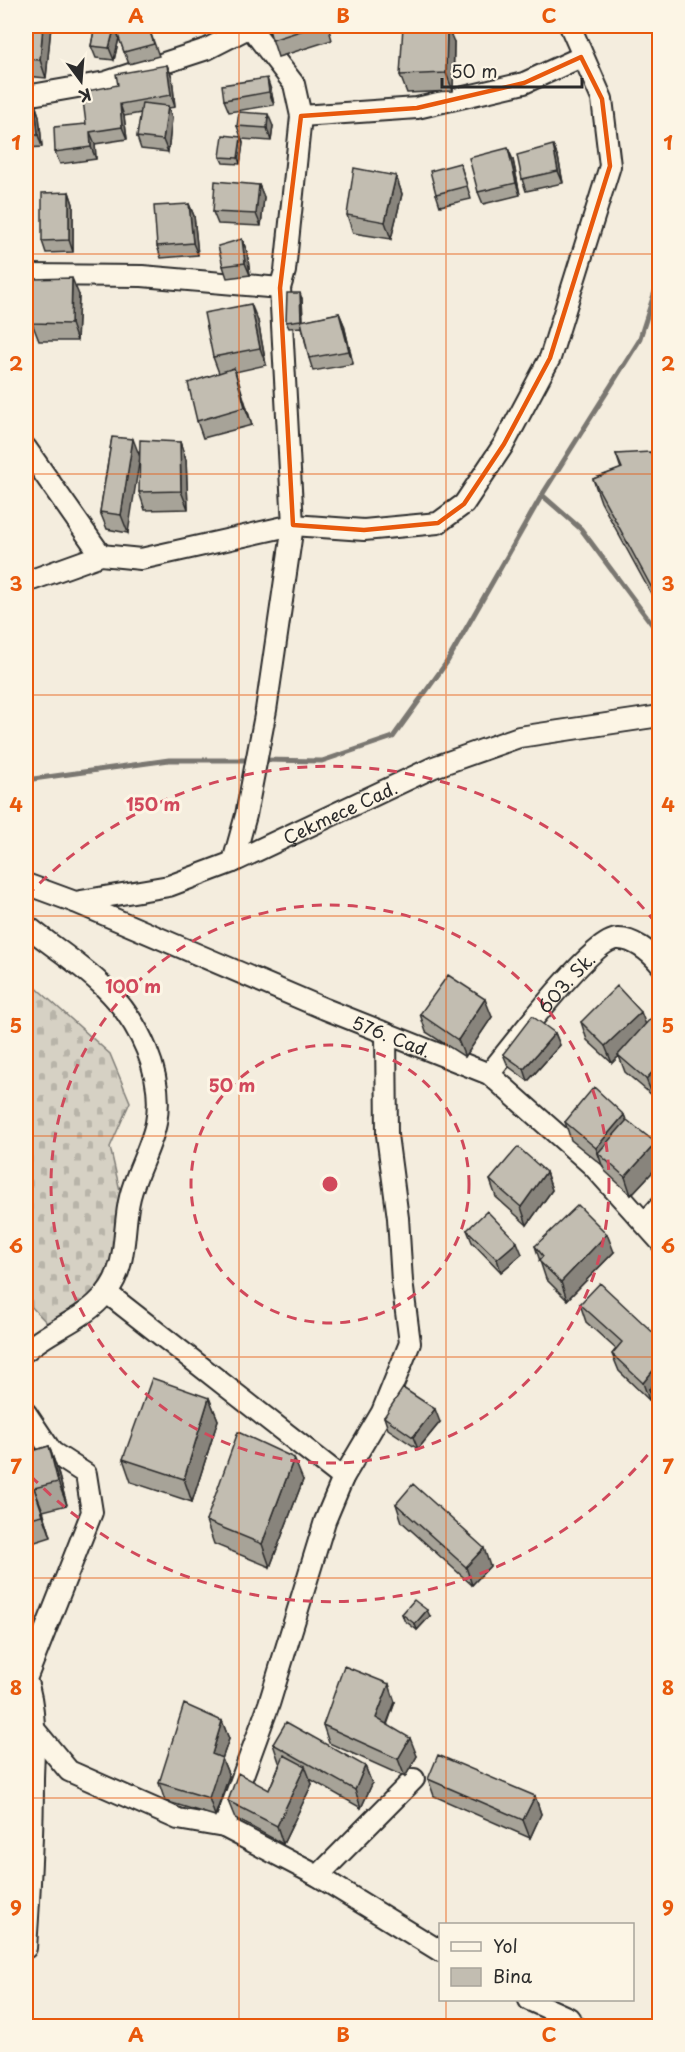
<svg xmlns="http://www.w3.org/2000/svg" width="685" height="2052" font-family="'Playpen Sans',sans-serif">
<defs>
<pattern id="cemetery-stones" width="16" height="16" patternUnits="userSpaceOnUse" patternTransform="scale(1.5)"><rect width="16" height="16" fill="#d6d1c4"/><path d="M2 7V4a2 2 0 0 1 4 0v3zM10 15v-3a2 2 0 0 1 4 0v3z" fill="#b8b4a9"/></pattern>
</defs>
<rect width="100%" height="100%" fill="#f4edde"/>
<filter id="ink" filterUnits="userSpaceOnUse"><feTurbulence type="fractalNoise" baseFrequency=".0167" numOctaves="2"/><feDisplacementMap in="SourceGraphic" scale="12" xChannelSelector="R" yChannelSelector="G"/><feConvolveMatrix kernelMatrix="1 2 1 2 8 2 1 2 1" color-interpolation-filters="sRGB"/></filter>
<g filter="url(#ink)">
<path fill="url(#cemetery-stones)" stroke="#807e78" stroke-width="1.5" d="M32,984L110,1054L130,1102L110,1147L124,1208L111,1288L81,1316L47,1323L26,1301V989Z"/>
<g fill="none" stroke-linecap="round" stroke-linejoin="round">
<path stroke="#7a7771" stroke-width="5" d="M542,495L581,529L660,635
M262,760L322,761L393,737L447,662L542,495L639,341L660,276
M26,780L169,760H253"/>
<g stroke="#2b2b2b" stroke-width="24">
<g id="minor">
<path d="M26,96L106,82L207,49L252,26"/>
<path d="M301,116L417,108L524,83L581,57"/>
<path d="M26,275L142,276L280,288"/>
<path d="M26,448L101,555"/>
<path d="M26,582L101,555L141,559L293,525L364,530L438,523L464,504L504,444L550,358L610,166L602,99L570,26"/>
<path d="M233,862L246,815L266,710L293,525L280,288L285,271L301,116L294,84L250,27"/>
<path id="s1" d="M26,884L75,902L169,886L233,862L434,767L519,737L660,716"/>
<path id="s2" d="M75,902L325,1009L489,1074L593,1166L660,1241"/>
<path d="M26,925C51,946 81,964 104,987C139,1021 165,1074 156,1123C151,1148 136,1172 130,1197C122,1229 129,1265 106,1293C85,1320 50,1329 26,1351"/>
<path id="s3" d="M489,1074C509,1050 591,940 617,939C633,938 650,952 660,964"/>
<path d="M645,1223L660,1206"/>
<path d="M107,1293L343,1478"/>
<path d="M26,1413L52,1452L86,1474L92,1512L26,1679C37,1711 34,1744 33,1778C33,1835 30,1891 26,1948"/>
<path d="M34,1729L69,1771L178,1819L224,1827L318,1876L440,1951"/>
<path d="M224,1827L269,1704L325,1521L343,1478L382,1412L410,1343L402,1281L398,1218L387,1135L386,1033"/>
<path d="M318,1876L414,1779"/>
<path d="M529,2000L569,2018L574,2026"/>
</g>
</g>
<use href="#minor" stroke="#fcf5e5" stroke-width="20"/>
</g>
<path fill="#a7a398" stroke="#2b2b2b" stroke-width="1.5" d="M26,26H51L46,78L26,76Z
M95,26H119L120,31L148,26L159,56L129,64L119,38L114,60L96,58L91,46Z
M268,26H328L332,40L278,57Z
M454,42L453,91L407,93L400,75Z
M167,65L172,77L175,107L168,108L172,118L168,152L141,149L137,137L141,113L124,116L127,139L95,144L96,159L60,164L55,152L86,124L118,85Z
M271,90L274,105L229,112L224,100Z
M35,104L39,116L42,147L26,148V105Z
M237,126H273L271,141L242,139L243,143L240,164L223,163L220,157L241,137Z
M558,157L563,183L526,191L522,179Z
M513,160L520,195L483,204L478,192Z
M460,163L471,199L440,206L436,194Z
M396,176L402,194L391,239L353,233L347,215Z
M259,185L264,197L261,226L218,224L213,212Z
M69,192L73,204V252L46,253L42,241Z
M189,204L194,216L198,255L161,258L157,246Z
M242,239L247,252L250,275L227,278L223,266Z
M79,295L77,341H39L32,323Z
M302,299L303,321L339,313L344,325L353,364L313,371L309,358L302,327L289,328L286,322Z
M258,321L266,365L235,372L252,425L203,438L197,421L219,373L213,357Z
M112,437L128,533L107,529L100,512Z
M180,442L186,460L188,509L145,510L139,492Z
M616,454L660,468V610L601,502L593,479L621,469Z
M420,1014L492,1017L465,1057L426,1032Z
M581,1022L646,1024L660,1029V1094L658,1090L653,1096L625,1072L619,1056L612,1063L587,1040Z
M555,1033L560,1045L528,1081L508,1066L503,1054Z
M624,1115L626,1120L656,1143L660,1153V1164L631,1195L605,1171L602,1165L571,1140L565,1122Z
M546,1172L552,1190L527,1225L496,1197L490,1180Z
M467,1230L522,1254L501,1272L472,1242Z
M535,1246L614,1252L567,1300L546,1279Z
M580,1304L660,1339V1411L655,1406L652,1397L649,1400L619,1371L612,1354L616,1349L586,1322Z
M209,1398L218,1420L192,1502L131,1482L123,1459Z
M384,1417L440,1422L418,1449L388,1429Z
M49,1446L57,1469L67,1505L43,1511L51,1537L26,1545V1453Z
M303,1480L270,1567L214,1544L206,1521Z
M396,1504L490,1566L472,1585L402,1522Z
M402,1614L430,1616L417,1630L404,1620Z
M395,1702L387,1725L417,1756L405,1777L329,1743L323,1725Z
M222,1721L229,1739L222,1759L229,1776L215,1816L165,1801L159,1783Z
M273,1744L365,1766L372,1784L361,1808L310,1779L312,1784L283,1844L235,1818L228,1801L269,1790L280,1763L279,1762Z
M428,1779L535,1796L541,1814L530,1838L434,1796Z"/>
<path fill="#88847c" stroke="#2b2b2b" stroke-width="1.5" d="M43,26H51L46,78L40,60Z
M115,26H119L121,29L114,60L109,48Z
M447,26L454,42L453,91L446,73Z
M167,65L172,77L175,107L171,95Z
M267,78L271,90L274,105L269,92Z
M35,104L39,116L42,147L38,135Z
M120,104L124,116L127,139L122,127Z
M168,106L172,118L168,152L163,140Z
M268,114L273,126L271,141L267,128Z
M90,132L95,144L96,159L91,147Z
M241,137L243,143L240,164L238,158Z
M553,145L558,157L563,183L558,171Z
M508,148L513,160L520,195L516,183Z
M396,176L402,194L391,239L385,222Z
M259,185L264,197L261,226L256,214Z
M69,192L73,204V252L69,240Z
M189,204L194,216L198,255L193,243Z
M242,239L247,252L250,275L245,263Z
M72,278L79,295L77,341L71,324Z
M300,293L302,299L303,327L301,320Z
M251,304L258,321L266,365L260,348Z
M339,313L344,325L353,364L349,351Z
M234,368L240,386L252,425L245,407Z
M133,439L140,457L128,533L121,515Z
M180,442L186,460L188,509L181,491Z
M485,999L492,1017L465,1057L458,1040Z
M641,1012L648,1030L618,1055L619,1056L612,1063L605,1046Z
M555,1033L560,1045L528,1081L524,1069Z
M660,1064V1089H658V1090L653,1096L646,1079Z
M624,1115L631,1132L598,1153L602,1165L596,1148Z
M656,1143L660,1153V1164L631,1195L625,1177Z
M546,1172L552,1190L527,1225L521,1207Z
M607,1234L614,1252L567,1300L561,1282Z
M517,1242L522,1254L501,1272L497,1259Z
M660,1362V1388L649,1389L652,1397L649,1400L643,1383Z
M209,1398L218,1420L192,1502L184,1479Z
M435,1409L440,1422L418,1449L413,1437Z
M49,1446L57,1469L67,1505L58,1482Z
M294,1458L303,1480L270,1567L262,1544Z
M34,1488L43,1511L51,1537L43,1515Z
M484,1548L490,1566L472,1585L466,1567Z
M427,1610L430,1616L417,1630L415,1624Z
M389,1684L395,1702L382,1736L376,1718Z
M222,1721L229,1739L222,1759L229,1776L215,1816L209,1798L212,1754Z
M410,1738L417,1756L405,1777L398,1759Z
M305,1766L312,1784L283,1844L277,1826Z
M365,1766L372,1784L361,1808L355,1790Z
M535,1796L541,1814L530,1838L523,1820Z"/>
<path fill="#c2bdb1" stroke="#2b2b2b" stroke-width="1.5" d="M26,26H43L40,60L26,59Z
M95,26H115L109,48L91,46Z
M137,26H148L154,44L124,52L117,32Z
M268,26H316L272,40Z
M403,26H447L446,73L400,75Z
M167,65L171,95L120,104L122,127L90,132L91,147L55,152L54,127L86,124L82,92L118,85L116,74Z
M267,78L269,92L224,100L222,85Z
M142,103L168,106L163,140L137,137Z
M35,104L38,135H26V105Z
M239,112L268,114L267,128L237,126Z
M223,135L241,137L238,158L220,157Z
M553,145L558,171L522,179L517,155Z
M508,148L516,183L478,192L469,158Z
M460,163L467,186L436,194L430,171Z
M354,168L396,176L385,222L347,215Z
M215,181L259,185L256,214L213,212Z
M69,192V240L42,241V193Z
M189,204L193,243L157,246L154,206Z
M242,239L245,263L223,266L218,246Z
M72,278L71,324L32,323V279Z
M287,293H300L301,320L286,322Z
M251,304L260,348L213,357L204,313Z
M339,313L349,351L309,358L301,321Z
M234,368L245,407L197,421L188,383Z
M112,437L133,439L121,515L100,512Z
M140,440L180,442L181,491L139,492Z
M650,452L660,468V478L656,479L660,485V603L593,479L622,468L616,454Z
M448,975L485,999L458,1040L420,1014Z
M617,986L641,1012L605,1046L581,1022Z
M532,1016L555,1033L524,1069L503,1054Z
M650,1019L660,1029V1064L646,1079L618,1055Z
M594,1087L624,1115L596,1148L565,1122Z
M627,1120L656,1143L625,1177L598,1153Z
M518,1147L546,1172L521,1207L490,1180Z
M578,1205L607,1234L561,1282L539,1261L543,1256L535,1246Z
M487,1211L517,1242L497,1259L467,1230Z
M600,1283L660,1339V1362L643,1383L612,1354L622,1342L580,1304Z
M152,1378L209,1398L184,1479L123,1459Z
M660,1380V1401L649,1389Z
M403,1388L435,1409L413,1437L384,1417Z
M238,1432L294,1458L262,1544L206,1521Z
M49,1446L58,1482L34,1488L43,1515L26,1519V1453Z
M413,1484L484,1548L466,1567L396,1504Z
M414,1600L427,1610L415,1624L402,1614Z
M344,1666L389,1684L376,1718L410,1738L398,1759L323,1725Z
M184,1704L222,1721L212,1754L222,1758L209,1798L159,1783Z
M286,1722L365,1766L355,1790L273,1744Z
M284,1755L305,1766L277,1826L228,1801L238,1773L269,1790Z
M438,1755L535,1796L523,1820L428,1779Z"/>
</g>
<path fill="none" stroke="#e8590c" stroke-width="4.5" stroke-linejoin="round" d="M581,57L602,99L610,166L550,358L504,444L464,504L438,523L364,530L293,525L280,288L301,116L417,108L524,83Z"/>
<path fill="none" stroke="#e8590c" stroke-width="1.5" stroke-opacity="0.55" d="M239,26V2026M446,26V1924M26,254H660M26,474H660M26,695H660M26,916H660M26,1136H660M26,1357H660M26,1578H660M26,1798H660M446,2000V2026"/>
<g fill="none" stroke="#d1495b" stroke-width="3" stroke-dasharray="10 8">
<circle cx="330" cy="1184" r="139"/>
<circle cx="330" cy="1184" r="279"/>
<path d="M659 1441A418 418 0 0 1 27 1472M27 896A418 418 0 0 1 659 927"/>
</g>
<g text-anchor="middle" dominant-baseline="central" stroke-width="6" stroke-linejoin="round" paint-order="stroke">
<g font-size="18" fill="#2b2b2b" stroke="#fcf5e5">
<text stroke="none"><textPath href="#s1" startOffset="334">Çekmece Cad.</textPath></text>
<text stroke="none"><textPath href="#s3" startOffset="120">603. Sk.</textPath></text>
<text stroke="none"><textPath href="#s2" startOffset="344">576. Cad.</textPath></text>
</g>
</g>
<circle cx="330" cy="1184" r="9" fill="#d1495b" stroke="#fcf5e5" stroke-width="3"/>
<g font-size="18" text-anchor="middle" font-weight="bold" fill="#d1495b" stroke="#fcf5e5" stroke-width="6" stroke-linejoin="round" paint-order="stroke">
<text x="153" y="811">150 m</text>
<text x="133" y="993">100 m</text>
<text x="232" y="1092">50 m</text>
</g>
<rect width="685" height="2052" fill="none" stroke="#fcf5e5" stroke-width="66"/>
<rect x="439" y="1923" width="195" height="78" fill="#fcf5e5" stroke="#a8a49b" stroke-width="1.5"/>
<rect x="451" y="1942" width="30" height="9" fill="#fcf5e5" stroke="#a8a49b" stroke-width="1.5"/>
<text x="493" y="1953" font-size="18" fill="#2b2b2b">Yol</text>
<rect x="451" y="1968" width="30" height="18" fill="#c2bdb1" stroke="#a8a49b" stroke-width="1.5"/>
<text x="493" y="1983" font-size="18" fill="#2b2b2b">Bina</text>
<g transform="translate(81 81) rotate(164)" stroke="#fcf5e5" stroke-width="4.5" paint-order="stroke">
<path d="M0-4.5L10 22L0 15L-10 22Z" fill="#2b2b2b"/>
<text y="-9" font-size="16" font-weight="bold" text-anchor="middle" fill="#2b2b2b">K</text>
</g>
<path d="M442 78v9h140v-9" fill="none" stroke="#2b2b2b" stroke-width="3"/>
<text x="451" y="78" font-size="18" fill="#2b2b2b" stroke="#fcf5e5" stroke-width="4.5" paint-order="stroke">50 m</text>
<rect x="33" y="33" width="619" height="1986" fill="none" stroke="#e8590c" stroke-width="2"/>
<g font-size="20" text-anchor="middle" font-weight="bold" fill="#e8590c">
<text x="136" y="23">A</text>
<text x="343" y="23">B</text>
<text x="549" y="23">C</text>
<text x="16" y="150">1</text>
<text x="668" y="150">1</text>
<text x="16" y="371">2</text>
<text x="668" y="371">2</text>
<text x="16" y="591">3</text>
<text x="668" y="591">3</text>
<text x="16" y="812">4</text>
<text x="668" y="812">4</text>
<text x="16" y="1033">5</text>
<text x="668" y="1033">5</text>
<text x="16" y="1253">6</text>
<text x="668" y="1253">6</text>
<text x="16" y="1474">7</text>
<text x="668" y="1474">7</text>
<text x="16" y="1695">8</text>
<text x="668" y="1695">8</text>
<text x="16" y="1915">9</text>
<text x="668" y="1915">9</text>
<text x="136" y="2042">A</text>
<text x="343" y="2042">B</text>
<text x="549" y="2042">C</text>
</g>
</svg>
